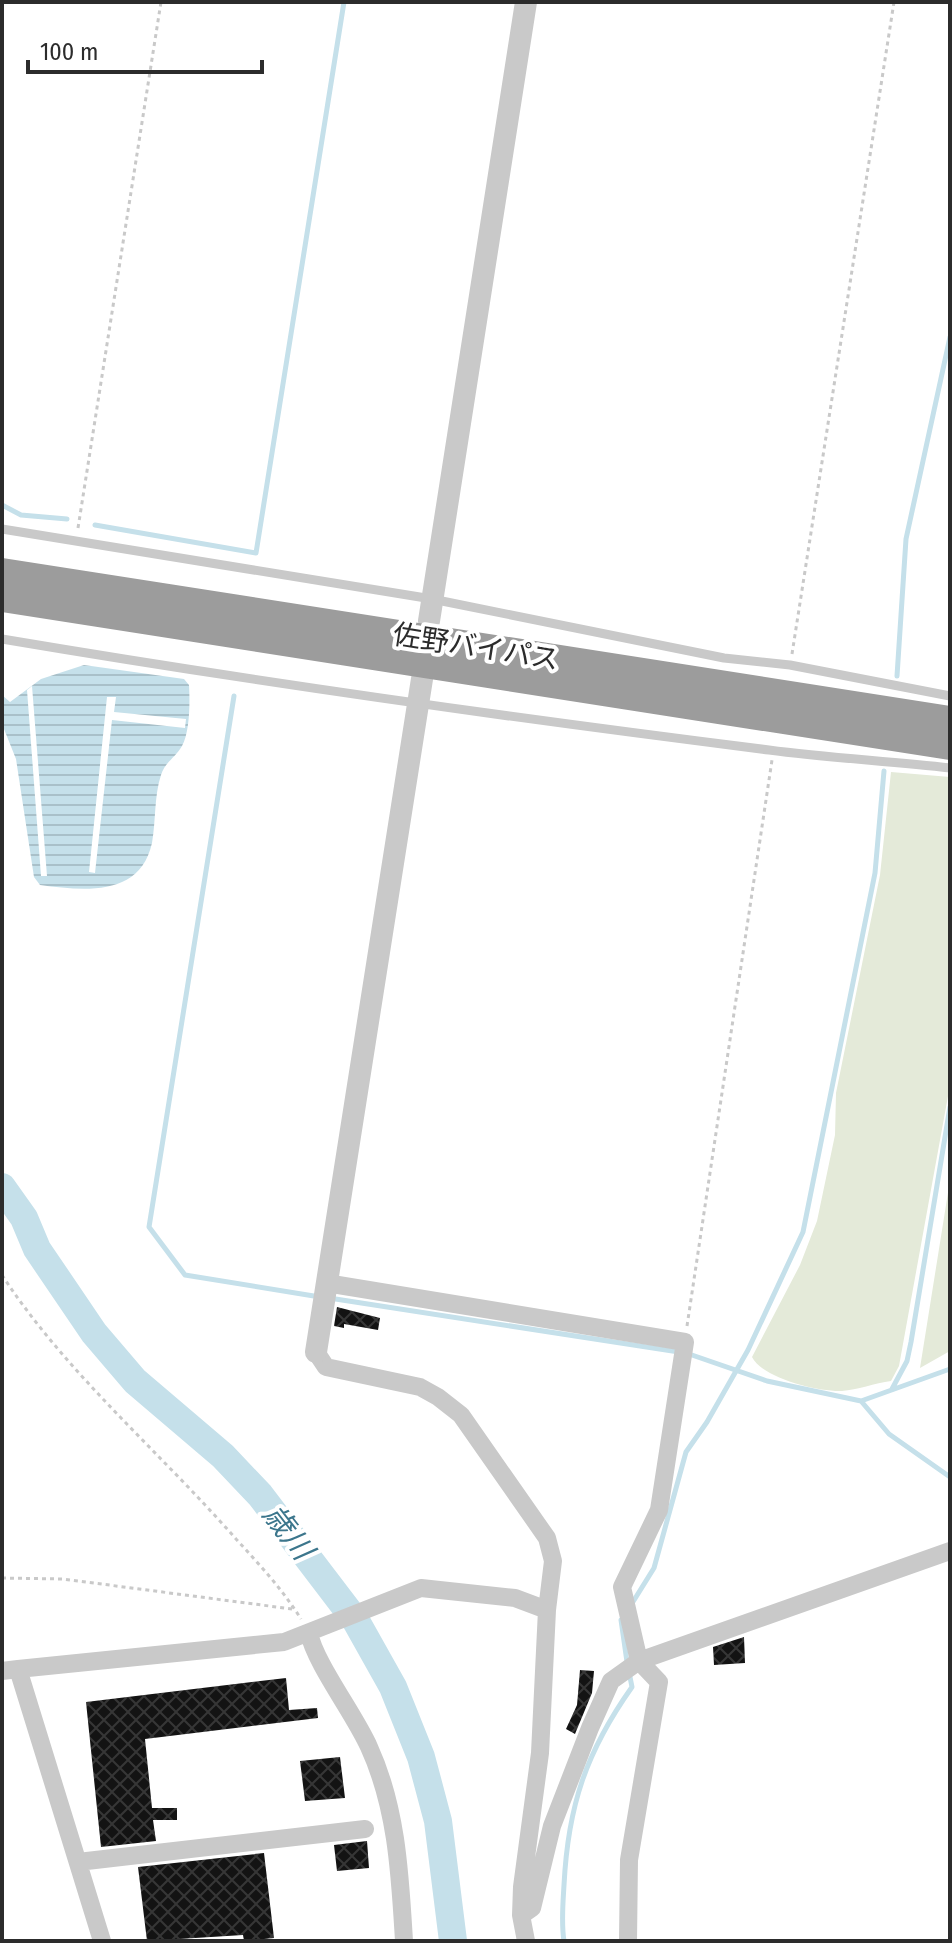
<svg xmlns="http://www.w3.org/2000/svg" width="952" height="1943" font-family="'Fira Sans Condensed','Noto Sans JP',sans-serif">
<defs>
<pattern id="water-rules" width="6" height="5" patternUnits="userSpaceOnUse" patternTransform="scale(2)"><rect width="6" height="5" fill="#c5e0ea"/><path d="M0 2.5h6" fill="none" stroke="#a9c0c9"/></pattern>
<pattern id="building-cross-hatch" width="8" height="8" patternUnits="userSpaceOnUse" patternTransform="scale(2)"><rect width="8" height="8" fill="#131313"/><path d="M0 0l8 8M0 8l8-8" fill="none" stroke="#363636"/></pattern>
</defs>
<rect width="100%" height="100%" fill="#fff"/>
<path fill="#e4ead9" d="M891,772L950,777V1085L899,1366L891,1381C875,1383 857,1390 842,1391C818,1392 762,1378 752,1357L800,1265L817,1221L835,1135L836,1093L880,875Z
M950,1180V1351L920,1368Z"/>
<path fill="url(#water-rules)" d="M84,665L184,679L189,685C190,701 190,732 182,746C176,757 165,762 161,775C154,796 156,821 152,843C140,897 85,891 40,885L34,877L16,759L2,724V695L10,702L41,679Z"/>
<path fill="#fff" d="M32,686L47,876H41L27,690Z
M107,697H116L114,712L186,719L185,728L112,720L95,873L89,872Z"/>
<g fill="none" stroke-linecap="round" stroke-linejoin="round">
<path stroke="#c5e0ea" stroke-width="5" d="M2,505L21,515L67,519
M95,525L256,553L344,2
M897,676L906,539L950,337
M234,696L149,1227L185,1275L320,1297
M329,1298L679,1352
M689,1354L767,1381L861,1401
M950,1369L861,1401L889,1434L950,1477
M892,1389L907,1361L911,1342L950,1107
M631,1605L654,1568L686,1452L707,1422L748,1350L803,1232L875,873L884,771
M621,1620L627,1662
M564,1941C561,1923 563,1903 564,1885C568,1806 586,1752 632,1687L629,1672"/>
<path stroke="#c5e0ea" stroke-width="28" d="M2,1187L24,1218L37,1249L94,1333L135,1381L223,1456L260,1495L356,1621L393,1687L421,1757L438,1821L453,1941"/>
</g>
<path fill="url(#building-cross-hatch)" d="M337,1307L380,1318L378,1330L344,1324V1328L334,1326Z
M744,1637L745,1663L714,1665L713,1647Z
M580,1670L594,1671L592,1693L575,1734L566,1729L577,1705Z
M286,1678L289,1710L317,1708L318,1718L145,1739L152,1808H177V1820H153L156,1841L101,1847L86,1702Z
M340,1757L345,1798L305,1801L300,1761Z
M367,1841L369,1868L337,1871L334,1845Z
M264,1853L274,1938L244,1941L243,1935L147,1941L138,1867Z"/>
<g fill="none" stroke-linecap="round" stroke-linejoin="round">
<path stroke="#c9c9c9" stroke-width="3" stroke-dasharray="4 4" stroke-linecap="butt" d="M78,528L161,2
M792,654L894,2
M2,1275C66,1373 159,1451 236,1539C259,1564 283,1590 301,1619
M687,1326L772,760
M2,1578L63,1579L292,1609"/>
<path stroke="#c9c9c9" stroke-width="9" d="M2,529L432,599L724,658L790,665L950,696
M2,639C257,682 513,718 769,750C829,758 890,761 950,768"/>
<path stroke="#c9c9c9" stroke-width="18" d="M326,1283L685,1342L659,1510L622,1587L639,1661L950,1551
M316,1352L326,1367L420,1387L438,1397L461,1415L547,1538L553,1561L547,1610
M309,1633C315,1663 355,1715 369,1747C397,1808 400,1875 404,1941
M18,1669L284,1642L421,1588L515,1598L547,1610L540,1753L522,1887L521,1915L526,1941
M2,1671L18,1669L102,1941
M78,1862L365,1829
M522,1915L532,1908L552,1826L590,1728L611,1681L639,1661L659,1682L629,1860L628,1941"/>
<path stroke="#c9c9c9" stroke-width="22" d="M429,621L526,2
M316,1352L422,679"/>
<path stroke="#9c9c9c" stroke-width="28" d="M2,572L950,720
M2,598L950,746"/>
</g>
<g text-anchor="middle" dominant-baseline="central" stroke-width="8" stroke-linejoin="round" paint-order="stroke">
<g font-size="28" fill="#2c2c2c" stroke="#fff">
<text transform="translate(476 647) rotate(9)">佐野バイパス</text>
</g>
<g font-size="30" font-style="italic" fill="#3c768c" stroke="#fff">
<text transform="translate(288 1532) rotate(52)">歳川</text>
</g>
</g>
<rect width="952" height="1943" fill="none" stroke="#2c2c2c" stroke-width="8"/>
<path d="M28 60v12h234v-12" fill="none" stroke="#2c2c2c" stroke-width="4"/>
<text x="40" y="60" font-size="24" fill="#2c2c2c" stroke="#ffffff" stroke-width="6" paint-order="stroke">100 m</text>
</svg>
